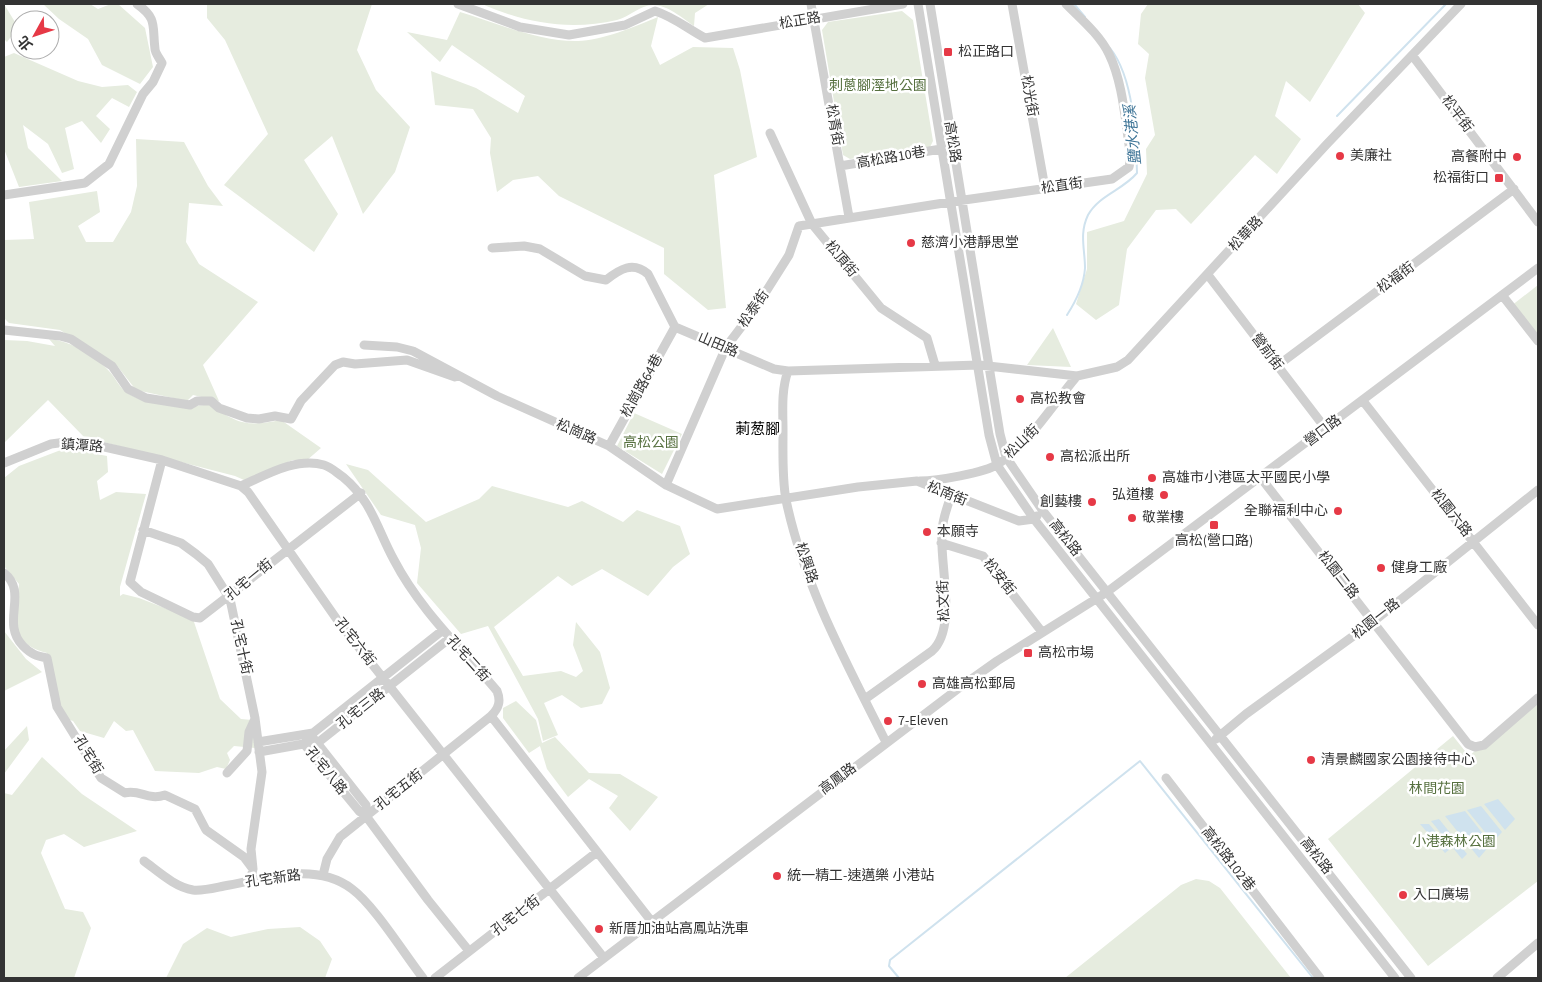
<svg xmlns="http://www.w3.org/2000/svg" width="1542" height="982" font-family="'Source Sans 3','Noto Sans TC',sans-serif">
<rect width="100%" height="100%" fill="#fff"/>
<path fill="#e6ecdf" d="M4,4L18,27L7,42L4,39Z
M43,4H90L98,9L111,4H118L145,28L153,67L140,84L102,65L88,39L59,19Z
M207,4H372L357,50L376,90L410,127L395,172L363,214L332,136L304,160L338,214L314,252L224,185L268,134L225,40L207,18Z
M482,4H709L695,13L694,26C682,18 668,5 653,5C640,5 629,17 617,20C570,31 525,23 482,4Z
M1148,4H1358L1365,13L1310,102L1286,81L1275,116L1301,139L1277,174L1255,155L1191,224L1176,209L1156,210L1127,249L1119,305L1096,320L1076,304L1087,269V232L1124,221L1147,174L1146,149L1155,135L1145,78L1149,54L1138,44L1141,14Z
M902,11L913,20L933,141L930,147L850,159L843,155L822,30L828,22Z
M460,12C497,23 539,42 578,41C600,41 637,26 658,17L651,46L660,65L693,47L733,48L740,70L757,157L714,175L726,308L708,310L664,274V248L559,196L538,176L513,180L497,192L490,153L491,138L473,109L435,105L431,71L476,88L518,113L525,96L452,45L440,62L407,32L447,40Z
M14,53L78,81L102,87L128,85L137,92L129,107L112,98L96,116L110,129L101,143L82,121L65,128L74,169L62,173L48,144L23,125L28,148L62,181L19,187L4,149V57Z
M136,139L184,142L208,186L223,206L189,203L186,242L199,264L258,302L203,365L219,401L193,395L187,401L136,390L118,367L60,330L9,323L4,318V240L34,239L29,202L97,191L100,212L78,226L86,242H113L131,212L137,186Z
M1538,285V340L1511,306Z
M1053,328L1071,367L1027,365Z
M49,339C70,341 95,355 109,371C115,377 119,387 126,392C143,405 188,409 209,404C238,424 246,427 281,420L321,448L306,461L293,460L244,480L235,476L84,437L48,400L4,443V340L27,341L55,346Z
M634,413L682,434L662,474L617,446Z
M66,448L107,456L108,472L97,481L100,500L116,492L146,494L120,587V596L123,594L139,598L193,619L220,699L241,719L252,720L255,748L234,746L227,753L230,760L226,769L217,767L199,773L155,771L133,730L126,731L114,721L104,738L80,731L73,721L67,719L55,702L47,653C6,642 16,617 19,584L4,566V478L19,466Z
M346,464L368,470L426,522L479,499L492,486L568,507L582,501L623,522L637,510L680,526L690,554L673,567L648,596L602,569L572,586L558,576L494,627L523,676L561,671L576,677L583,671L573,645L576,622L600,652L610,688L602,704L581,708L562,695L544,703L558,735L543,741L538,719L488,626L461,634L417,583L421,548L415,525L381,515Z
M4,631L26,659L42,672L4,691Z
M1538,698V881L1428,966L1328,839L1453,736L1469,756Z
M516,701L536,720L542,743L555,737L589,773L620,774L658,797L630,831L609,808L618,796L589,779L568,797L547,769L540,746L529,753L503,718V708Z
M27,726L29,740L4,774V751Z
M42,757L82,794L137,831L84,847L64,834L46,840L41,853L65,909L83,912L91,928L74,978H4V793L12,795Z
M1196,879L1209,881L1220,888L1291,978H1065L1181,885Z
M300,927L320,941L332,959L325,978H166L183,944L207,928L231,937L268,929Z"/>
<path fill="#cfe2ee" d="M1498,799L1515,819L1505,830L1484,804Z
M1481,806L1502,832L1493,842L1467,810Z
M1465,811L1491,844L1479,858L1445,816Z
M1439,819L1467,854L1462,859L1431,821Z
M1420,824H1429L1450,849L1445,853Z"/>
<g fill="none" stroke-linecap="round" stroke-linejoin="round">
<path stroke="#cfe2ee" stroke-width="2" d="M1074,4L1085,17
M1337,116L1446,4
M1067,315C1076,301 1084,285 1085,268C1085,249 1079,234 1088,215C1099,195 1123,190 1137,173C1136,137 1134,78 1110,48
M899,978L889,966L890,960L1140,761L1313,978"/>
<path stroke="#d0d0d0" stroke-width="9" d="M458,4L520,27L569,35L625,25L655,11C674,17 688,29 705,38L903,4
M811,4L849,217
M918,4L989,435L997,465L1034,519L1395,978
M930,4L1000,434L1006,457L1043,511L1411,978
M1012,4L1045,188
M1412,55L1538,222
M770,133L812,224L881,308L927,338L935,365
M840,166L941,149
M4,195L85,183L109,164L143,94L153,82L162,63C160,59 155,53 155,49C152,26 158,19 137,4
M492,248L524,246L540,249L585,276L606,280C620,269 633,261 648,274L675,327L774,369L788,371L979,365L1077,376L1117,367L1128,360L1326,145L1461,4
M1208,275L1326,429
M1502,295L1538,341
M4,330L60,336L71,339L112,366L128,389L146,398L190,405L197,401H211L219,408L247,418L259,419L275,416L291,419L301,401L335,365L343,362L355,364L407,360L455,377
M364,345L397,347L413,351L497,396L609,446L666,485L717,509L858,487L917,481L1019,521L1034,519L1037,516
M1277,366L1514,189
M788,371C781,390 783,412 783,431C783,453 782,478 786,500C804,586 847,664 886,742
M1363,401L1538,625
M609,446L675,327
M162,460L130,582L141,592L193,617L200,618L361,493
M4,463L51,444L66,442L87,443L162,460L241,486L248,492L338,621L604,958
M1261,478L1468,744L1475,747L1484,745L1538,698
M920,481C936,481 985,473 998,464C1029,444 1053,404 1077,376
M666,485L726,347L755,309L789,255L799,226L950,202L1112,179L1129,167L1131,157C1125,124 1124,85 1109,54C1100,35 1081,19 1066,4
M241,486C266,475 296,457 324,465C331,467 337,473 343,477C372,501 377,529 394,560C420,610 461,648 497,691C501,701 499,708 491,716L652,922
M143,530L181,543L196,554L208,564L230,599L255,718L262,772L251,849L253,869
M941,543L983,556L1042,632
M4,573C29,593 0,622 23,646C31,654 36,656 47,658L57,707L101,778L125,793C140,789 148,801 165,795L195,809L206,830L244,857L253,869L250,882
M865,699L932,651C958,627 939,564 942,530C943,518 947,507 951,496
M313,733L304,744L359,811L366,816L428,900L469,951
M314,739L366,805V816
M1216,739L1246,714L1374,621L1538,490
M258,742L313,733L443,630
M259,752L320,741L450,638
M227,773L247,751L249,732L255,719
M1166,778L1320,978
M144,861C159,872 175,887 193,890C203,891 214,888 224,886C265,879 315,861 352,889C374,905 405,955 423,978
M323,875L327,859L340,837L491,716
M435,978L597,852
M578,978L959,688L997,661L1107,592L1538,268
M1497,978L1538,943"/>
</g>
<g fill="#e63946" stroke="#fff" stroke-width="2">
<rect x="943" y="47" width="10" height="10" rx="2.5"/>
<circle cx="1340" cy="156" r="5"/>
<circle cx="1517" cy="157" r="5"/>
<rect x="1494" y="173" width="10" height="10" rx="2.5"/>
<circle cx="911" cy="243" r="5"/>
<circle cx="1020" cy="399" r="5"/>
<circle cx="1050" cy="457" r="5"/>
<circle cx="1152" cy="478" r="5"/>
<circle cx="1164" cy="495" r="5"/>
<circle cx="1092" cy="502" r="5"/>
<circle cx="1338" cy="511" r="5"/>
<circle cx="1132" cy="518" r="5"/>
<rect x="1209" y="520" width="10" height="10" rx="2.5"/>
<circle cx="927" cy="532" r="5"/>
<circle cx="1381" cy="568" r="5"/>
<rect x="1023" y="648" width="10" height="10" rx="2.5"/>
<circle cx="922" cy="684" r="5"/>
<circle cx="888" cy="721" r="5"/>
<circle cx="1311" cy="760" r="5"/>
<circle cx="777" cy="876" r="5"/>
<circle cx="1403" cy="895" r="5"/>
<circle cx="599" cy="929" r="5"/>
</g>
<g text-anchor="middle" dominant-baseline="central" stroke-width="5" stroke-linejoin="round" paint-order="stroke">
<g font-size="14" fill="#333" stroke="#fff">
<text transform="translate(800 21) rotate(-10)">松正路</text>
<text transform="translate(1029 96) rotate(80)">松光街</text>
<text transform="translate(1457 114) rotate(53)">松平街</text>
<text transform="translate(834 125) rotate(80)">松青街</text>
<text transform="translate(952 142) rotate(81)">高松路</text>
<text transform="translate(891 158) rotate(-10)">高松路10巷</text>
<text transform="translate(1062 186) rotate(-8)">松直街</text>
<text transform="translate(1246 234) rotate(-47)">松華路</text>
<text transform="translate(841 259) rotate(50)">松頂街</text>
<text transform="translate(1396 278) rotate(-36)">松福街</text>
<text transform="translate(754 309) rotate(-55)">松泰街</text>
<text transform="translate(718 345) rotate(23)">山田路</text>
<text transform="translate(1267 352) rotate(53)">營前街</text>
<text transform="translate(642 386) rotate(-61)">松崗路64巷</text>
<text transform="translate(1323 431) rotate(-37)">營口路</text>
<text transform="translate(576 432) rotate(23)">松崗路</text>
<text transform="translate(1022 442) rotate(-44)">松山街</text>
<text transform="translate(82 446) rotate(4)">鎮潭路</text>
<text transform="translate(947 494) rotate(22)">松南街</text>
<text transform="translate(1451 513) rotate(52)">松園六路</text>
<text transform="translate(1065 538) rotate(52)">高松路</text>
<text transform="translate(806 563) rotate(71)">松興路</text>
<text transform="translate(1338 575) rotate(52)">松園二路</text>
<text transform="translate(999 577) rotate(51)">松安街</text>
<text transform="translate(249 580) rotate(-39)">孔宅一街</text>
<text transform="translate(944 601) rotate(-92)">松文街</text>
<text transform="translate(1376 619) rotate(-38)">松園一路</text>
<text transform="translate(355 642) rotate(52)">孔宅六街</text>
<text transform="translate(241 647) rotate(78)">孔宅十街</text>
<text transform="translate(468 659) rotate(48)">孔宅二街</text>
<text transform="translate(361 709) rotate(-38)">孔宅三路</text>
<text transform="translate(88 755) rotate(59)">孔宅街</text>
<text transform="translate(326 771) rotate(51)">孔宅八路</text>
<text transform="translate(838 779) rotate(-37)">高鳳路</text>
<text transform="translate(399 790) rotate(-38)">孔宅五街</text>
<text transform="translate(1316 856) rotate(52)">高松路</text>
<text transform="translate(1228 859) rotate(52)">高松路102巷</text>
<text transform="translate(273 879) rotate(-8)">孔宅新路</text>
<text transform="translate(516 916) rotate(-37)">孔宅七街</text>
</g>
<g font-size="14" fill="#333" stroke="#fff" text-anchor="start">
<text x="958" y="52">松正路口</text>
<text x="1350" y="156">美廉社</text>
<text x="1507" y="157" text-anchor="end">高餐附中</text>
<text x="1489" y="178" text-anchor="end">松福街口</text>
<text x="921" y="243">慈濟小港靜思堂</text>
<text x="1030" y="399">高松教會</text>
<text x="1060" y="457">高松派出所</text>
<text x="1162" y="478">高雄市小港區太平國民小學</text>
<text x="1154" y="495" text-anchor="end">弘道樓</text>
<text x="1082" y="502" text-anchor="end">創藝樓</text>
<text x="1328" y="511" text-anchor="end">全聯福利中心</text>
<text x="1142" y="518">敬業樓</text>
<text x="937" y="532">本願寺</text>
<text x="1214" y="541" text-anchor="middle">高松(營口路)</text>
<text x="1391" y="568">健身工廠</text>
<text x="1038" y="653">高松市場</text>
<text x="932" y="684">高雄高松郵局</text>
<text x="898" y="721">7-Eleven</text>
<text x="1321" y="760">清景麟國家公園接待中心</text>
<text x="787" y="876">統一精工-速邁樂 小港站</text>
<text x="1413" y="895">入口廣場</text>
<text x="609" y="929">新厝加油站高鳳站洗車</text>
</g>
<g font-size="14" fill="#56703f" stroke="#fff">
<text x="878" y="86">刺蔥腳溼地公園</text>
<text x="651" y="443">高松公園</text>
<text x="1437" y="789">林間花園</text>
<text x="1454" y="842">小港森林公園</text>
</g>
<g font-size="15" font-style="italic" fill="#3f7597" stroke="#fff">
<text transform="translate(1133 135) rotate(-96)">鹽水港溪</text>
</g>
<g font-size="15" fill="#000" stroke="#fff">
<text x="758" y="429">莿葱腳</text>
</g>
</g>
<rect width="1542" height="982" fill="none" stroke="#333333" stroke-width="10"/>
<g transform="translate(35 35) rotate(230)"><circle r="24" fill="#ffffff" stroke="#adadad"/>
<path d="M0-4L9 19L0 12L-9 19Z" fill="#e63946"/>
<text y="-8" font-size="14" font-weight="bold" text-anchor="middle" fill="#333333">北</text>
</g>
</svg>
